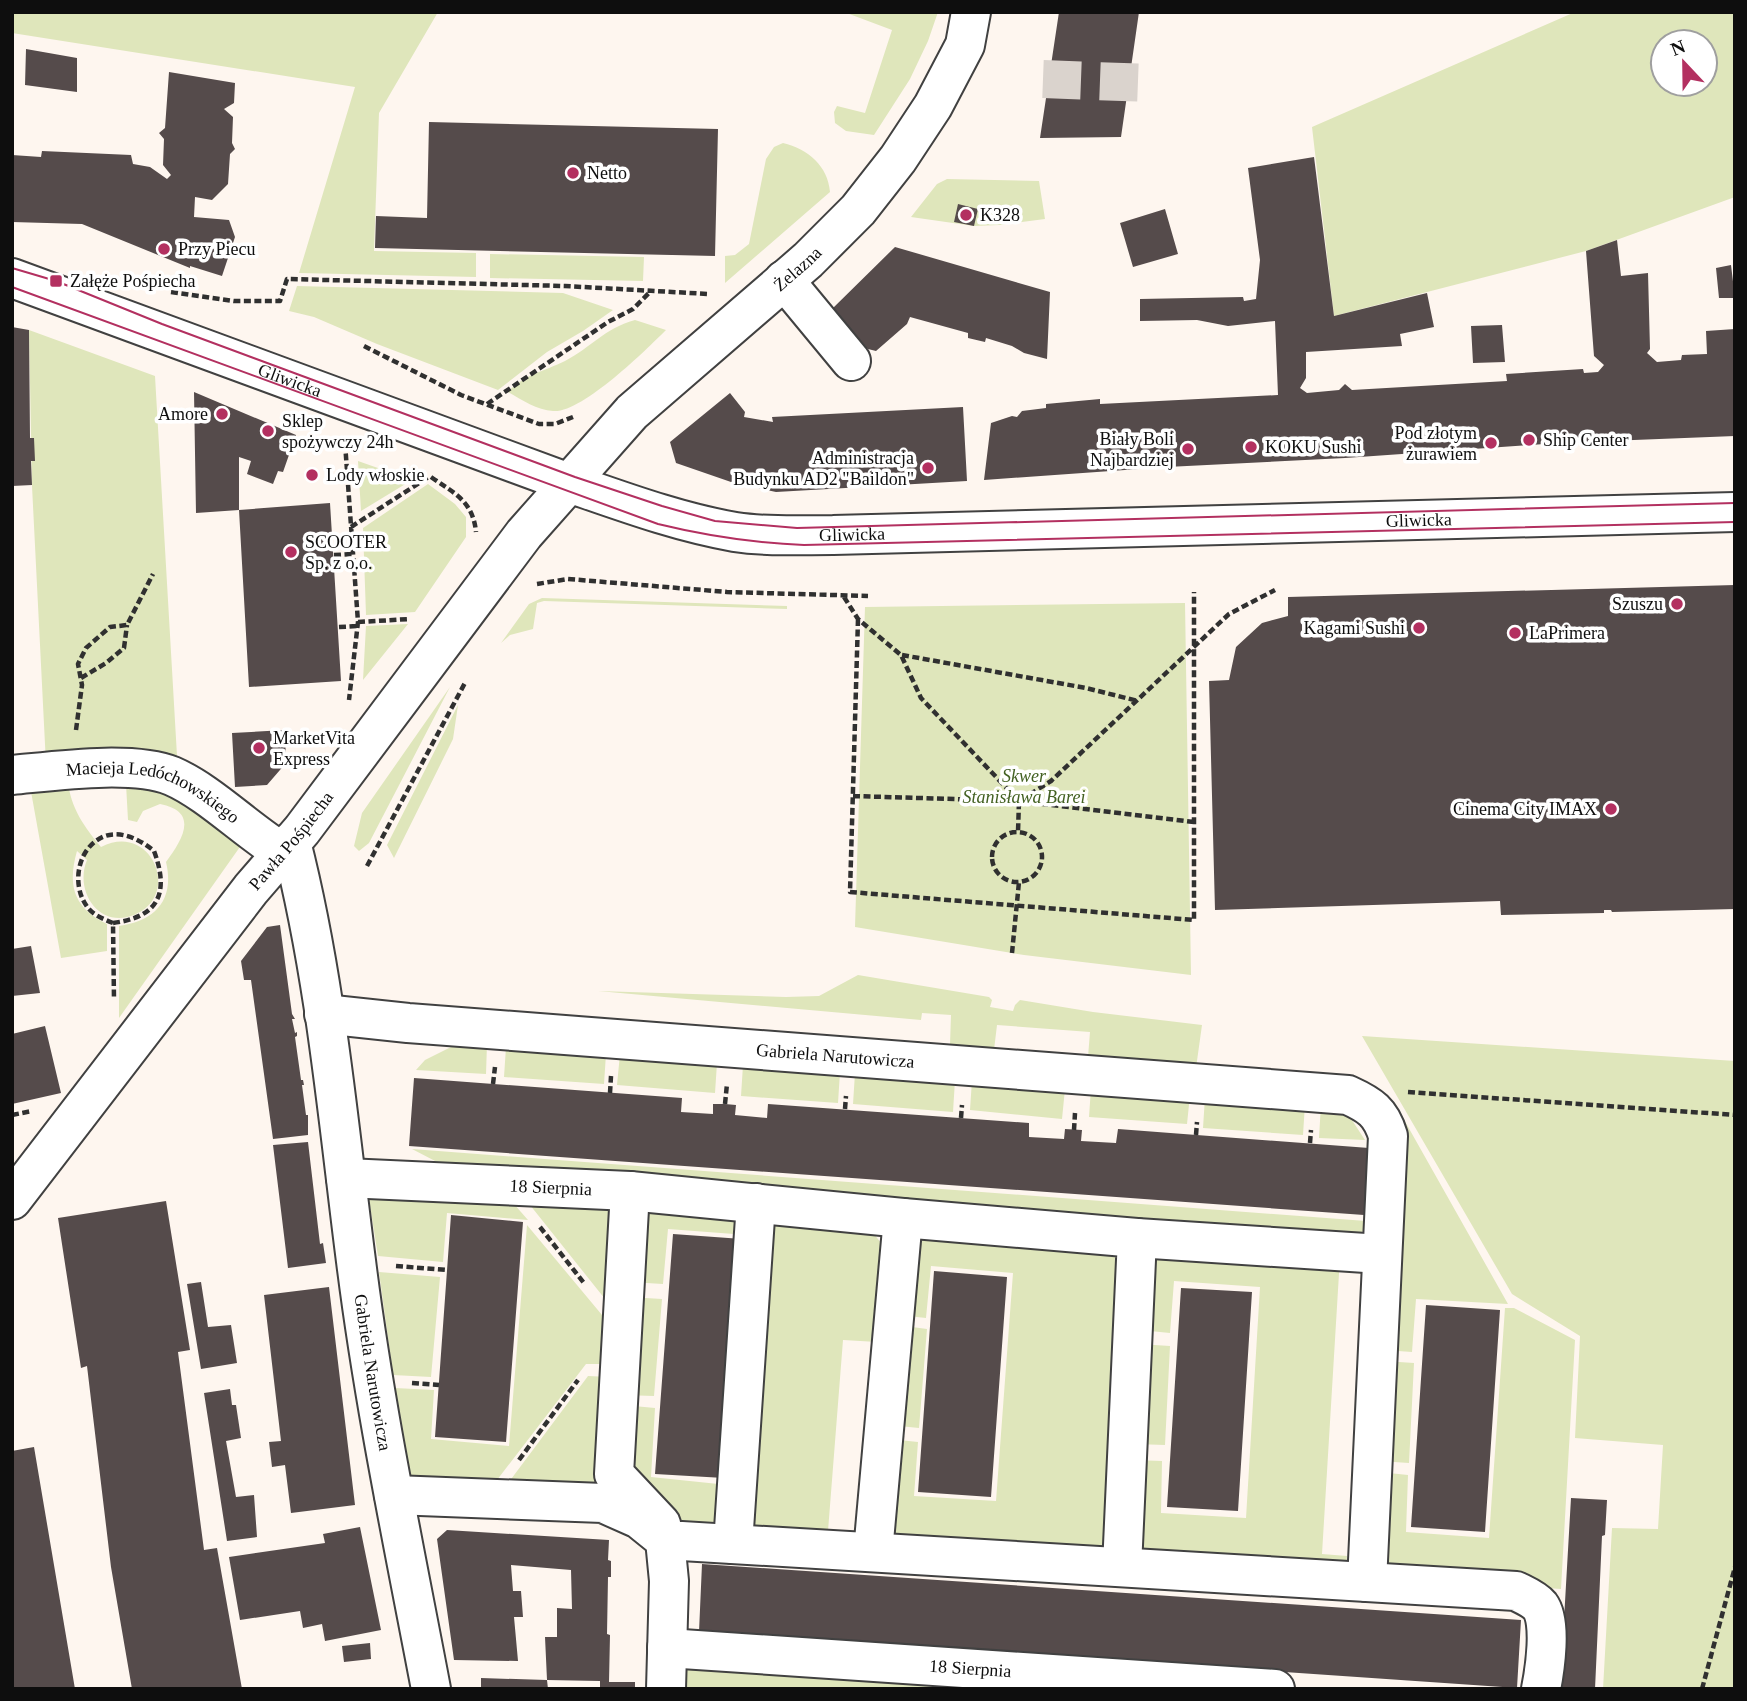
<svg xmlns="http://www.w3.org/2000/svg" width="1747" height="1701" font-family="Georgia,serif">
<rect width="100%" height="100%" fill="#fef6ef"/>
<path fill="#dfe6bb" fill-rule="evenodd" d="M12,12H438L379,113L374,251L476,253V277L299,273L355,87L12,33Z
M844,12H938L928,41L910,79L874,135L846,131L835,123L834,112L837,106L865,113L892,30Z
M1575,12H1735V197L1586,251L1334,316L1312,127ZM1663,42H1705V84H1663Z
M783,143C808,149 828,166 830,192L725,283V256L735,255L749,244L766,159L774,147Z
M947,179L1039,181L1045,219L999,225L974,226L911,217L937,184Z
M490,254L644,257L643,281L490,278Z
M297,286L563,293L613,310L583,331L547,352L498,390L377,344L314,317L289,311Z
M635,320L666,330C646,350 581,414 553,411C537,410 522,400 508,392C523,375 545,371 565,361C592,347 603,329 635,320Z
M29,330L155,376L178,773L46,764L32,486Z
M358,461L412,480L361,511Z
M428,484L455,504L466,517V537L415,612L366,615L363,528Z
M542,598L787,606V609L544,601L537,603L533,629L510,635L501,643L529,604Z
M1185,603L1191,975L1024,955L855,927L865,607Z
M408,624L363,680L366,626Z
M450,687L369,843L359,851L354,846L362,813Z
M458,705L453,739L394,858L387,845Z
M68,781C70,807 85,828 101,847C152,821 182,896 134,915C99,929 74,891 87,860L77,851C67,886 74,908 107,924V951L61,958L30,786Z
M126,784L167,789L242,844L119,1018V926C155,921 175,900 166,862C181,841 201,812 160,804L143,811L137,822L128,820Z
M858,975L989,997L992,1000L990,1007L1013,1011L1015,1005L1020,1000L1093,1012L1202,1025L1196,1068L1088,1057L1090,1032L997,1025L994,1050L950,1045L951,1015L922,1013L921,1020L598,991L786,997L819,996Z
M1362,1036L1735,1061V1689H1603L1612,1528L1658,1529L1663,1445L1575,1438L1580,1336L1512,1294Z
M461,1042L487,1044L486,1074L416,1070L425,1060Z
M506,1047L606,1054L604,1084L504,1077Z
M620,1054L717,1063L715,1093L617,1085Z
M743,1065L840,1072L838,1103L741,1096Z
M855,1073L955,1080L953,1112L853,1104Z
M972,1080L1065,1089L1062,1119L970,1110Z
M1091,1088L1190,1095L1187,1124L1089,1117Z
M1205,1097L1305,1104L1303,1135L1203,1128Z
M1321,1104L1342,1105L1365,1140L1319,1138Z
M1378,1107L1398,1109L1508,1304L1416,1299L1412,1352L1384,1350Z
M412,1149L1366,1221L1365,1229L1355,1238L462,1175Z
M367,1187L506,1195L528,1220L447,1213L443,1262L378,1256Z
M522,1195L619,1200L605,1299Z
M635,1202L750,1212L747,1235L668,1229L663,1284L630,1282Z
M765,1214L869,1228L882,1244L877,1342L843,1340L828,1531L744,1533Z
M527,1225L602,1315H614L611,1364H586L487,1493L412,1491L395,1388L434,1390L431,1439L509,1446Z
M907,1227L1131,1244L1116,1557L880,1541L889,1439L918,1442L914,1496L996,1501L1013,1273L931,1266L926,1318L899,1315Z
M1142,1243L1340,1257L1322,1554L1347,1556L1346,1567L1132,1558L1134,1460L1162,1461L1161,1513L1246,1518L1260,1287L1174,1281L1170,1333L1140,1330Z
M379,1272L440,1277L431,1377L393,1375Z
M629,1297L662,1299L654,1396L623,1395Z
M1505,1308H1514L1575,1340L1561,1589L1374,1576L1379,1472L1408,1475L1406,1532L1489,1538Z
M897,1325L927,1329L919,1428L889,1425Z
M1139,1344L1170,1346L1165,1445L1135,1444Z
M1384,1361L1414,1363L1409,1463L1379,1461Z
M588,1376L610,1377L643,1515L500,1494Z
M623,1405L655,1408L651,1477L728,1485L725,1533L672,1530L621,1472Z
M678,1663L1060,1689H677Z"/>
<path fill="#554b4b" d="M1059,12H1139L1121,137L1040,138Z
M26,49L77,58V92L25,85Z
M169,72L235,83L234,103L224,109L233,117L232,143L235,149L230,154L228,184L212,200L195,197L194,217L229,220L235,237L222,276L190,266V268L82,224L12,222V155L41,157L42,151L131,155L133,164L150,167L167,179L171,175L163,165L164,139L159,133L165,128Z
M429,122L718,129L715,256L375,248L376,216L427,218Z
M1314,157L1334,316L1427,293L1434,327L1400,334L1402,346L1306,352V378L1300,388L1307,393L1339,390L1345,384L1352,390L1507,381L1506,374L1583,369L1584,373L1598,372L1604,365L1594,356L1586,251L1617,240L1621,276L1648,273L1650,349L1647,353L1657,362L1681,360L1682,355L1707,354L1706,331L1735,329V436L1558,443L1345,458L1167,467L984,480L991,423L1012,416L1017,417L1022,411L1046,408V404L1100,399V404L1278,395L1275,321L1228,326L1197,320L1140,321V299L1243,297L1244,301L1256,299L1260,260L1248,168Z
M958,204L978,209L974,226L954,222Z
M1165,209L1178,254L1133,267L1120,223Z
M895,247L1050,292L1047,359L1024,353L1012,346L986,338L985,342L968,338V333L910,317L907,324L876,351L868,349L832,309Z
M1731,265L1735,298H1719L1716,268Z
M1502,325L1505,362L1473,363L1471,326Z
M12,327L29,330L30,438H34L35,461H31L32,485L12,486Z
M194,392L296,435L283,472L278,471L273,484L247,474L251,461L239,457V510L196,513Z
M730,393L745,412L744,417L773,422L772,417L963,407L967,481L776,492L731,482L676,463L670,442Z
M330,503L341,681L249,687L239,510Z
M1735,585V909L1612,912L1611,910H1604V913L1501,915L1500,901L1215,910L1209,681L1229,680L1236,647L1262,623L1288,616V597Z
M285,730L286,763L267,785L235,787L232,733Z
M280,925L292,1014L295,1019H292L295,1033L297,1032V1036L295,1037L301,1080H303L304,1085H302L306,1115H308V1135L273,1139L251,980H244L241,961L267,927Z
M31,946L40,993L12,996V949Z
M45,1026L61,1093L12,1104V1034Z
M414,1078L682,1098L681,1112L713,1114V1104H725L736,1105L735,1115L767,1118L768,1104L1029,1123V1137L1064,1139L1065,1129L1082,1130L1081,1141L1116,1143L1118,1129L1369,1148L1364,1215L409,1146Z
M308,1142L320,1244L323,1243L326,1263L288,1268L273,1145Z
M166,1201L190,1350L178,1352L204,1550L217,1548L242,1689H132L111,1567L87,1366L81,1368L58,1218Z
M451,1215L523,1222L506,1442L435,1437Z
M673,1234L742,1239L724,1478L655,1474Z
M934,1271L1007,1277L991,1497L918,1492Z
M201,1282L208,1327L231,1325L237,1363L201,1369L187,1284Z
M329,1287L355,1505L291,1513L285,1465L272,1467L269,1442L281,1441L264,1295Z
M1181,1288L1252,1292L1238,1511L1167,1507Z
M1426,1305L1500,1310L1485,1532L1411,1527Z
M230,1389L232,1405H236L241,1438L226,1441L236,1497L254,1495L257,1537L227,1541L204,1393Z
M34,1447L75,1689H12V1451Z
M1571,1498L1607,1500L1605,1535L1602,1536L1595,1689H1560Z
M360,1527L381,1630L325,1641L322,1624L303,1628L300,1611L240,1620L229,1557L325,1543L323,1534Z
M447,1530L609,1540L608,1560L611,1561V1577H608L607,1634L610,1635L609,1682H635V1689H600V1681L547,1680L545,1637H557V1608L572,1609L571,1570L511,1565L513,1591H521L523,1617H514L518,1661L454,1660L437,1539Z
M702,1564L1521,1620L1517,1688L699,1632Z
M370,1643L371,1659L344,1662L342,1646Z
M481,1678L547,1680L548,1689H481Z"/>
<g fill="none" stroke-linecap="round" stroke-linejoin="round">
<path stroke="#dad3cd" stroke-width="38" stroke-dasharray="38 19" stroke-linecap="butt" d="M1043,79L1149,83"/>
<g stroke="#414141" stroke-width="42">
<g id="minor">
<path id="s1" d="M12,278L569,483C624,502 678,522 735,532C767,537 800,535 833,535L1735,512"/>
<path d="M784,280L851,361"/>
<path id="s2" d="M12,775C55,771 132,760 172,776C209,792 246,830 282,852"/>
<path id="s3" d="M291,842C326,979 338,1121 356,1261C374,1405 404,1547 431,1689"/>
<path id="s4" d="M324,1014L408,1023L1348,1095C1370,1105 1381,1112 1388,1136L1367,1582"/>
<path id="s5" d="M346,1178L630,1191L903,1218L1137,1238L1122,1567"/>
<path d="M630,1191L614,1474L661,1524L665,1540L1516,1591C1524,1595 1534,1599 1540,1606C1552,1622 1545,1669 1541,1689"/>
<path id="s6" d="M12,1200L251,889L302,830L524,534L632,412L808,260L858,210L898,159L933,106L965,45L971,12"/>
<path d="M1137,1238L1381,1254"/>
<path d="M394,1495L603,1503L639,1519L665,1540L669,1581L666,1689"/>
<path d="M733,1544L756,1203"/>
<path d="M873,1552L903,1218"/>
<path id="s7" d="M667,1648L1275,1689"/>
</g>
</g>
<path stroke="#303030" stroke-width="4.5" stroke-dasharray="7 3.5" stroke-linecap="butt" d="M171,292L234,301H280L287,279L565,286L709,294
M364,346L461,395L539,424H555L573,417
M487,404L608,322L633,309L652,290
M345,443L358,622L349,700
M431,477C454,493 473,501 476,532
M351,527L430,476
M334,555L353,554
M537,584L568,579L727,592L868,596
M844,597L858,619L901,655L921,698L1019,801L1018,832
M858,619L850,892L1194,920V592
M358,622L410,619
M339,627L358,626
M902,655L1086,688L1138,701
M81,678L106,663L124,648L127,625
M76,730L82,685L78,664L86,648L110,627L127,625L153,574
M853,796L1018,801
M1194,822L1019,801L1051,781L1229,614L1275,590
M992 857a25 25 0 1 1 50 0a25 25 0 1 1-50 0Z
M367,866L466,681
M113,923C158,917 170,894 154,851C142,841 123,830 105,836C78,846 71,883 86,905C91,914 103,919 113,923L114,1000
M1012,953L1019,882
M493,1084L495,1067
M1408,1092L1735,1115
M610,1093L611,1076
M725,1104L727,1084
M845,1109L846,1096
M12,1115L32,1111
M961,1118L962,1105
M1074,1130L1075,1113
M1196,1135L1197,1122
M1310,1143L1311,1130
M540,1227L584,1283
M396,1266L447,1270
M412,1383L439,1385
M519,1460L578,1380
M1702,1689L1735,1567"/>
<use href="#minor" stroke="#fff" stroke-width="38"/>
<path stroke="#b33060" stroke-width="2" d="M12,268L56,281L162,324L575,477L662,506L715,521L797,528L1735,503
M12,287L658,524C707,536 754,543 804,545L1735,522"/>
</g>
<g fill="#b33060" stroke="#fff" stroke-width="2.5">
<circle cx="573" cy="173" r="7"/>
<circle cx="966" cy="215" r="7"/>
<circle cx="164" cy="249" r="7"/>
<rect x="49" y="274" width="14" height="14" rx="3.5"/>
<circle cx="222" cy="414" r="7"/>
<circle cx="268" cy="431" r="7"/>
<circle cx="1529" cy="440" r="7"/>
<circle cx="1491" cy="443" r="7"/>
<circle cx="1251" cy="447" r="7"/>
<circle cx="1188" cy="449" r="7"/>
<circle cx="928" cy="468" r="7"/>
<circle cx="312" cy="475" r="7"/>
<circle cx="291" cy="552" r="7"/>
<circle cx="1677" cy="604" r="7"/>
<circle cx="1419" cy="628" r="7"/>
<circle cx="1515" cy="633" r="7"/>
<circle cx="259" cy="748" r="7"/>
<circle cx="1611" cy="809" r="7"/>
</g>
<g text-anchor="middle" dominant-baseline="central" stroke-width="7" stroke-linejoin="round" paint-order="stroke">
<g font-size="18" fill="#0e0e0e" stroke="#fff" text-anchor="start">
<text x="587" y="173">Netto</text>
<text x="980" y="215">K328</text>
<text x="178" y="249">Przy Piecu</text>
<text x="70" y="281">Załęże Pośpiecha</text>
<text x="208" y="414" text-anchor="end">Amore</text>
<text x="282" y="421">Sklep<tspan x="282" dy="21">spożywczy 24h</tspan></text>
<text x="1477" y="433" text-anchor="end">Pod złotym<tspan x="1477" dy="21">żurawiem</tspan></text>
<text x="1174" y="439" text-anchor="end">Biały Boli<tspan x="1174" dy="21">Najbardziej</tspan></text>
<text x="1543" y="440">Ship Center</text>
<text x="1265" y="447">KOKU Sushi</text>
<text x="914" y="458" text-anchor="end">Administracja<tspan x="914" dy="21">Budynku AD2 "Baildon"</tspan></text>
<text x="326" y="475">Lody włoskie</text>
<text x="305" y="542">SCOOTER<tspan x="305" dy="21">Sp. z o.o.</tspan></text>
<text x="1663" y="604" text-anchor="end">Szuszu</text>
<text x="1405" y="628" text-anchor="end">Kagami Sushi</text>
<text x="1529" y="633">LaPrimera</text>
<text x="273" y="738">MarketVita<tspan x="273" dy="21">Express</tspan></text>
<text x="1597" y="809" text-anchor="end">Cinema City IMAX</text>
</g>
<g font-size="18" fill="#0e0e0e" stroke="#fff">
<text stroke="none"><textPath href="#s6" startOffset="1222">Żelazna</textPath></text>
<text stroke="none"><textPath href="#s1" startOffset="296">Gliwicka</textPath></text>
<text stroke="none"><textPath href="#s1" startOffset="1451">Gliwicka</textPath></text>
<text stroke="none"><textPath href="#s1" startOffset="884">Gliwicka</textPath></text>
<text stroke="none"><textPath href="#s2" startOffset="147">Macieja Ledóchowskiego</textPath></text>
<text stroke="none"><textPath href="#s6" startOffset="455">Pawła Pośpiecha</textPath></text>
<text stroke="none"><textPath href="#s4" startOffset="513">Gabriela Narutowicza</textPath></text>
<text stroke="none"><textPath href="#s5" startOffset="205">18 Sierpnia</textPath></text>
<text stroke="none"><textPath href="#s3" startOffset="537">Gabriela Narutowicza</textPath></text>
<text stroke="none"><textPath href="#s7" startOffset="304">18 Sierpnia</textPath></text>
</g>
<g font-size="18" font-style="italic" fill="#436122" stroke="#fff">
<text x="1024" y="776">Skwer<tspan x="1024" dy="21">Stanisława Barei</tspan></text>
</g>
</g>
<rect width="1747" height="1701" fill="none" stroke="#0e0e0e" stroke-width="28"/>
<g transform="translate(1684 63) rotate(338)"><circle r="33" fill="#ffffff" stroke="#9f9f9f" stroke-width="2"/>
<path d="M0-5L12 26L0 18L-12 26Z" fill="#b33060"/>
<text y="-10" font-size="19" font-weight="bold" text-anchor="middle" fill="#0e0e0e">N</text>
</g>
</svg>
